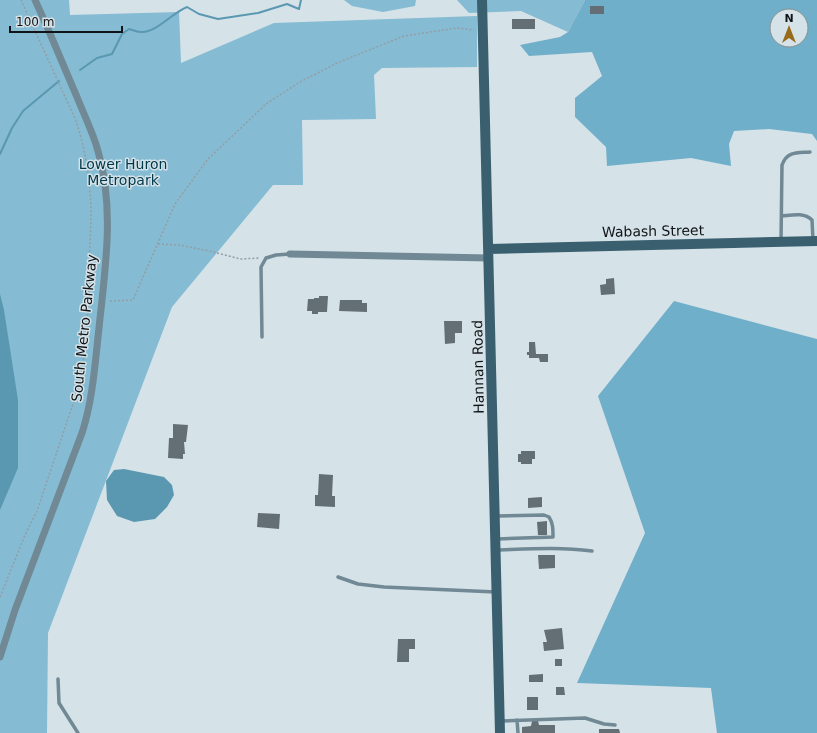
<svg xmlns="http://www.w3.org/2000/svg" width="817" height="733" font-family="'DejaVu Sans',sans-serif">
<rect width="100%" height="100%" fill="#d5e2e8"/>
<path fill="#85bbd3" d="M0,0H69L70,15L179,12L181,63L274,23L477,16V67L382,68L374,75L376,119L302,120L303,185H273L172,307L48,633L47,733H0Z
M344,0H416L415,6L383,12L352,6Z
M457,0H585L568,32L521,11L469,13Z"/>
<path fill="#70afc9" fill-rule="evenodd" d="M585,0H817V141L812,134L769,129L734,131L729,144L731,166L691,158L607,166L606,147L575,117V98L602,76L592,52L529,56L520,45L560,37L568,32ZM777,16H801V40H777Z
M674,301L817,339V733H717L711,688L577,683L645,533L598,396Z"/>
<path fill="#5a98b2" d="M0,294L4,310L18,400V468L0,510Z
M124,469L164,477L172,485L174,495L167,507L155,519L134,522L117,516L107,500L106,481L114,470Z"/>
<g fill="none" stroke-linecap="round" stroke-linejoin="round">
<path stroke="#5a98b2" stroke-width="2" d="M80,70L97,58L112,54L122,34L129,29C132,30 137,32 141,32C156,33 172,13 187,7L199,14L218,19L258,13L287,4L299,9L301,0
M0,154L12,128L23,111L59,81"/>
</g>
<path fill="#636f74" d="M590,6H604V14H590Z
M512,19H535V29H512Z
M614,278L615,294L601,295L600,285L606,284V279Z
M319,296H328L327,312H318V314H312V311H307L308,299H314V298H319Z
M340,300H362V303H367V312L339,311Z
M444,321H462V333H455V343L445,344Z
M529,342H535L536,354H548V362H540L539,358H529V355H527V352H529Z
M173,424L188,425L186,442H184L185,454H183V459L168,458L169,438H173Z
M521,451H535V459H532V464H521V462H518V454H521Z
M319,474L333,475L332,496H335V507L315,506V495H318Z
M542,497V507L528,508V498Z
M258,513L280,514L279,529L257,527Z
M547,521V535H538L537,522Z
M538,555H555V568L539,569Z
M562,628L564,649L544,651L543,642H547L544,630Z
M398,639H415V649H409V662H397Z
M555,659H562V666H555Z
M543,674V682H529V675Z
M556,687H564L565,695H556Z
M527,697H538V710H527Z
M532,721H538L539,725H555V733H522V727L531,726Z
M599,729H619L620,733H599Z"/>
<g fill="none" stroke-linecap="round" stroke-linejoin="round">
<path stroke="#939ea2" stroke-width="1.5" stroke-dasharray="2 2" stroke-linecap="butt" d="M158,244L179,245L209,251L240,259L260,258
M88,300H96
M110,301L133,300L175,204L208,159L266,104L300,82L337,63L404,36L457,28L474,30
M0,597L25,535L37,511L79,386C87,346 89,303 89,262C90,244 91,226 91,208C90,180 85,147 76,121L21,0"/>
<path stroke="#708994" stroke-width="3.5" d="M782,216C792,215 804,212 812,220L813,240
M781,241L782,165C787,151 797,153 810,152
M262,337L261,267L266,258L276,255L290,254
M496,516L544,515L549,517C553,523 553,529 553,537L497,539
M497,550C529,549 560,547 592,551
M338,577L358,584L384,587L496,592
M58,679L59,703L78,733
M517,720L518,733
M501,721L585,718L604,724L615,725"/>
<path stroke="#708994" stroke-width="7" d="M290,254L489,258
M0,657L15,610L82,433C93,399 95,363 99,328C105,270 115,208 98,151C93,132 84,115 77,97C63,65 50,32 35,0"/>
<path stroke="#3a6070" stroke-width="10" d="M482,0L500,733
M489,249L817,241"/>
</g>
<g text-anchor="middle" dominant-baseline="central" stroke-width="3" stroke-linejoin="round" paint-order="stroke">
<g font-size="14" fill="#00384a" stroke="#d5e2e8">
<text x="123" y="164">Lower Huron<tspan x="123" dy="16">Metropark</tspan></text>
</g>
<g font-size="14" fill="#101416" stroke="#d5e2e8">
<text transform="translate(653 231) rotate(-1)">Wabash Street</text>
<text transform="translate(84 328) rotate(-84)">South Metro Parkway</text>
<text transform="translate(478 367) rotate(-91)">Hannan Road</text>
</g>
</g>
<g transform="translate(789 28)"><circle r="19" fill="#d5e2e8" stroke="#869094"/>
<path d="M0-3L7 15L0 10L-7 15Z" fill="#986b1a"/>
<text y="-6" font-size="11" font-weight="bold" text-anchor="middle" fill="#101416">N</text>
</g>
<path d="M10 26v6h112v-6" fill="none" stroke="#101416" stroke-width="2"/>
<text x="16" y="26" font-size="12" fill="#101416" stroke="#d5e2e8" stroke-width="3" paint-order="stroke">100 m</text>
</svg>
